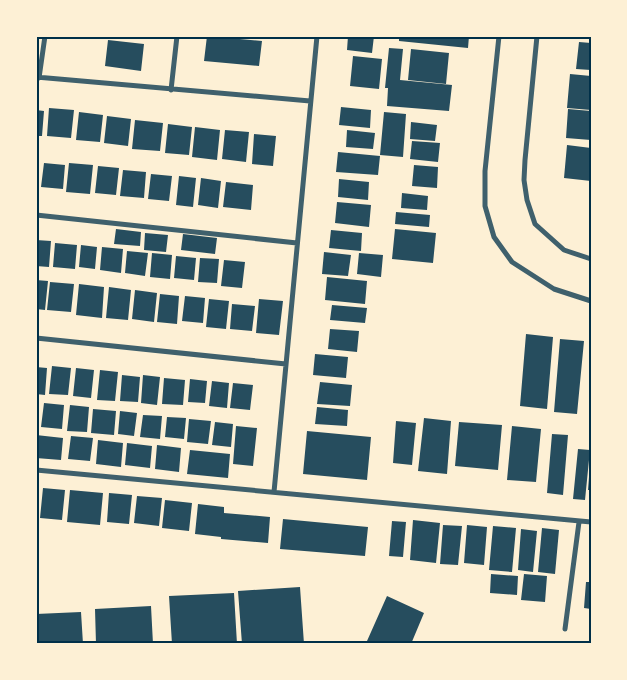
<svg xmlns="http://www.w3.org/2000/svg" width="627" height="680" font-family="Montserrat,sans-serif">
<rect width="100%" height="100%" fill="#fdf0d5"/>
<path fill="#264d5e" d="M207,36L262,41L259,66L204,61Z
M348,36H374L372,53L347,50Z
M399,36H469L468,48L399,41Z
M108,40L144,44L141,71L105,66Z
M579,42L591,43V70L576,69Z
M389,48L403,49L400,80L452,85L449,111L387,106L388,88H385Z
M411,49L449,53L446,84L408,80Z
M353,56L382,59L379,89L350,86Z
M570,74L591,76V110L567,108Z
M341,107L371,110L370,128L339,125Z
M49,108L74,110L71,138L47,136Z
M568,109L591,111V140L566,138Z
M36,110L44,111L42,136H36Z
M79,112L103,115L100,142L76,140Z
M384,112L406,114L403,157L380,155Z
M107,116L131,119L128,146L104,143Z
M135,120L163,123L160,151L132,149Z
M411,122L437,125L435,141L410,139Z
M168,124L192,127L189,155L165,153Z
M195,127L220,130L217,160L192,157Z
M225,130L249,132L246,162L222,159Z
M347,130L375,133L373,149L346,147Z
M254,134L276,136L273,166L252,164Z
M412,141L440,143L438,162L410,159Z
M567,145L591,148V181L564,178Z
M338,152L380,156L378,175L336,172Z
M36,161H39L38,177L36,176Z
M44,163L65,165L63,189L41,187Z
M69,163L93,165L90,194L66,192Z
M414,165L438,167L437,188L412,186Z
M98,166L119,168L116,195L95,193Z
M123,170L146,172L144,198L120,196Z
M151,174L172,176L169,201L148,199Z
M179,176L196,178L193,207L176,205Z
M201,178L221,181L218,208L198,205Z
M339,179L369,182L368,200L338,197Z
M226,182L253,185L251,210L223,207Z
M402,193L428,196L427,210L401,208Z
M337,202L371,205L369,227L335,223Z
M396,212L430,215L429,227L395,224Z
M116,229L141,232L140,246L114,244Z
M395,229L436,233L433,263L392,259Z
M331,230L362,233L361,251L329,248Z
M145,233L168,235L166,252L144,250Z
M183,234L217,238L215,254L181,250Z
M36,240L51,241L49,267L36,266Z
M55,243L77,245L75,269L53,267Z
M81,245L97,247L95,269L79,267Z
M102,247L123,249L121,273L100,270Z
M127,251L148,253L145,276L125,273Z
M324,252L351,255L348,276L322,274Z
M152,253L172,255L170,279L150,277Z
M359,253L383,255L381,277L357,274Z
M176,256L196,258L194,280L174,278Z
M200,258L219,259L217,283L198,282Z
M224,260L245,262L242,288L221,286Z
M327,277L367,281L365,304L325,300Z
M36,280L48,281L45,310L36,309Z
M50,282L74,284L71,312L47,310Z
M79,284L104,287L102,318L76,315Z
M109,287L131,290L128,320L106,318Z
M135,290L157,293L154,322L132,319Z
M160,294L179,296L177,324L157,322Z
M185,296L205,298L203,323L182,321Z
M209,299L229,301L226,329L206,327Z
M259,299L283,301L279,335L256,333Z
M232,304L255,306L252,331L230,329Z
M332,305L367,308L365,323L330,320Z
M330,329L359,331L357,352L328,349Z
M526,334L553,337L547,409L520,406Z
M560,339L584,341L577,414L554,412Z
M315,354L348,357L346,378L313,375Z
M52,366L71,368L68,395L49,394Z
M36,367L47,368L45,395L36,394Z
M76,368L94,370L91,398L73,396Z
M100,370L118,372L115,401L97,400Z
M122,375L140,377L138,402L120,401Z
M143,375L160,377L157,405L141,403Z
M164,378L185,380L183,405L162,404Z
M190,379L207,381L205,403L188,402Z
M212,381L229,383L227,408L209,406Z
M320,382L352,385L350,406L317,404Z
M233,383L253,385L250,410L230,408Z
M36,400H39L38,414H36Z
M44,403L64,405L62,429L41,427Z
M70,405L89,407L87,432L67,431Z
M317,407L348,410L347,426L315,424Z
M93,409L116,411L114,435L91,433Z
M120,411L137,413L134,436L118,434Z
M143,415L162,416L160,439L140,437Z
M167,417L186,418L184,439L165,437Z
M424,418L451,421L447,474L418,471Z
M189,419L211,421L208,444L187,442Z
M396,421L416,423L412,465L393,463Z
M215,422L233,424L231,447L212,445Z
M459,422L502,425L498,470L455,466Z
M236,426L257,428L253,466L233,464Z
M512,426L541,429L536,482L507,480Z
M307,431L371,437L367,480L303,474Z
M552,434L568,435L563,495L547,493Z
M36,435L63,438L61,460L36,458Z
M71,436L93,438L90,461L68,459Z
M98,440L123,443L121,467L96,464Z
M127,443L152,446L150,468L125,465Z
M157,445L181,448L179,472L155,469Z
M578,449L590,450L585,500L573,499Z
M190,450L230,454L228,478L187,474Z
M589,477H591V490H588Z
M43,488L65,490L62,520L40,518Z
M70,490L103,493L100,525L67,522Z
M109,493L132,495L129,524L107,522Z
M137,496L162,498L159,526L134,523Z
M165,500L192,503L189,531L162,528Z
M198,504L224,507V513L270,517L268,543L221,539V537L195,534Z
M283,519L368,527L365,556L280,549Z
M413,520L440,523L436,563L410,560Z
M392,521L406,522L403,557L389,556Z
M443,525L462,526L458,565L440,564Z
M467,525L487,527L484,565L464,563Z
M493,526L516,528L512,572L489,570Z
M542,528L559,530L555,574L538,572Z
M521,529L537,531L533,572L518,570Z
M491,574L518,576L517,595L490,593Z
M524,574L547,576L545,602L521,600Z
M586,582H591V609L584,608Z
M300,587L304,644H242L238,591Z
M234,593L237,644H172L169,596Z
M387,596L424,613L411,644H373L367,641Z
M151,606L153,644H96L95,609Z
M81,612L83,644H36V614Z"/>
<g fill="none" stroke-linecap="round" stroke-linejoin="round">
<path stroke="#3f606c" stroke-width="5" d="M499,36L485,171V206L494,237L512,262L554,289L591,301
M537,36L525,160L524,180L527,200L535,224L564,250L591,259
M36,77L310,101
M39,78L45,36
M171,90L177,36
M36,215L297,243
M36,338L286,364
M36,470L591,522
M274,492L317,36
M565,629L579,522"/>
</g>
<rect width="627" height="680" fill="none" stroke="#fdf0d5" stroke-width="75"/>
<rect x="38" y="38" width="552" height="604" fill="none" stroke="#003049" stroke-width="2"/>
</svg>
